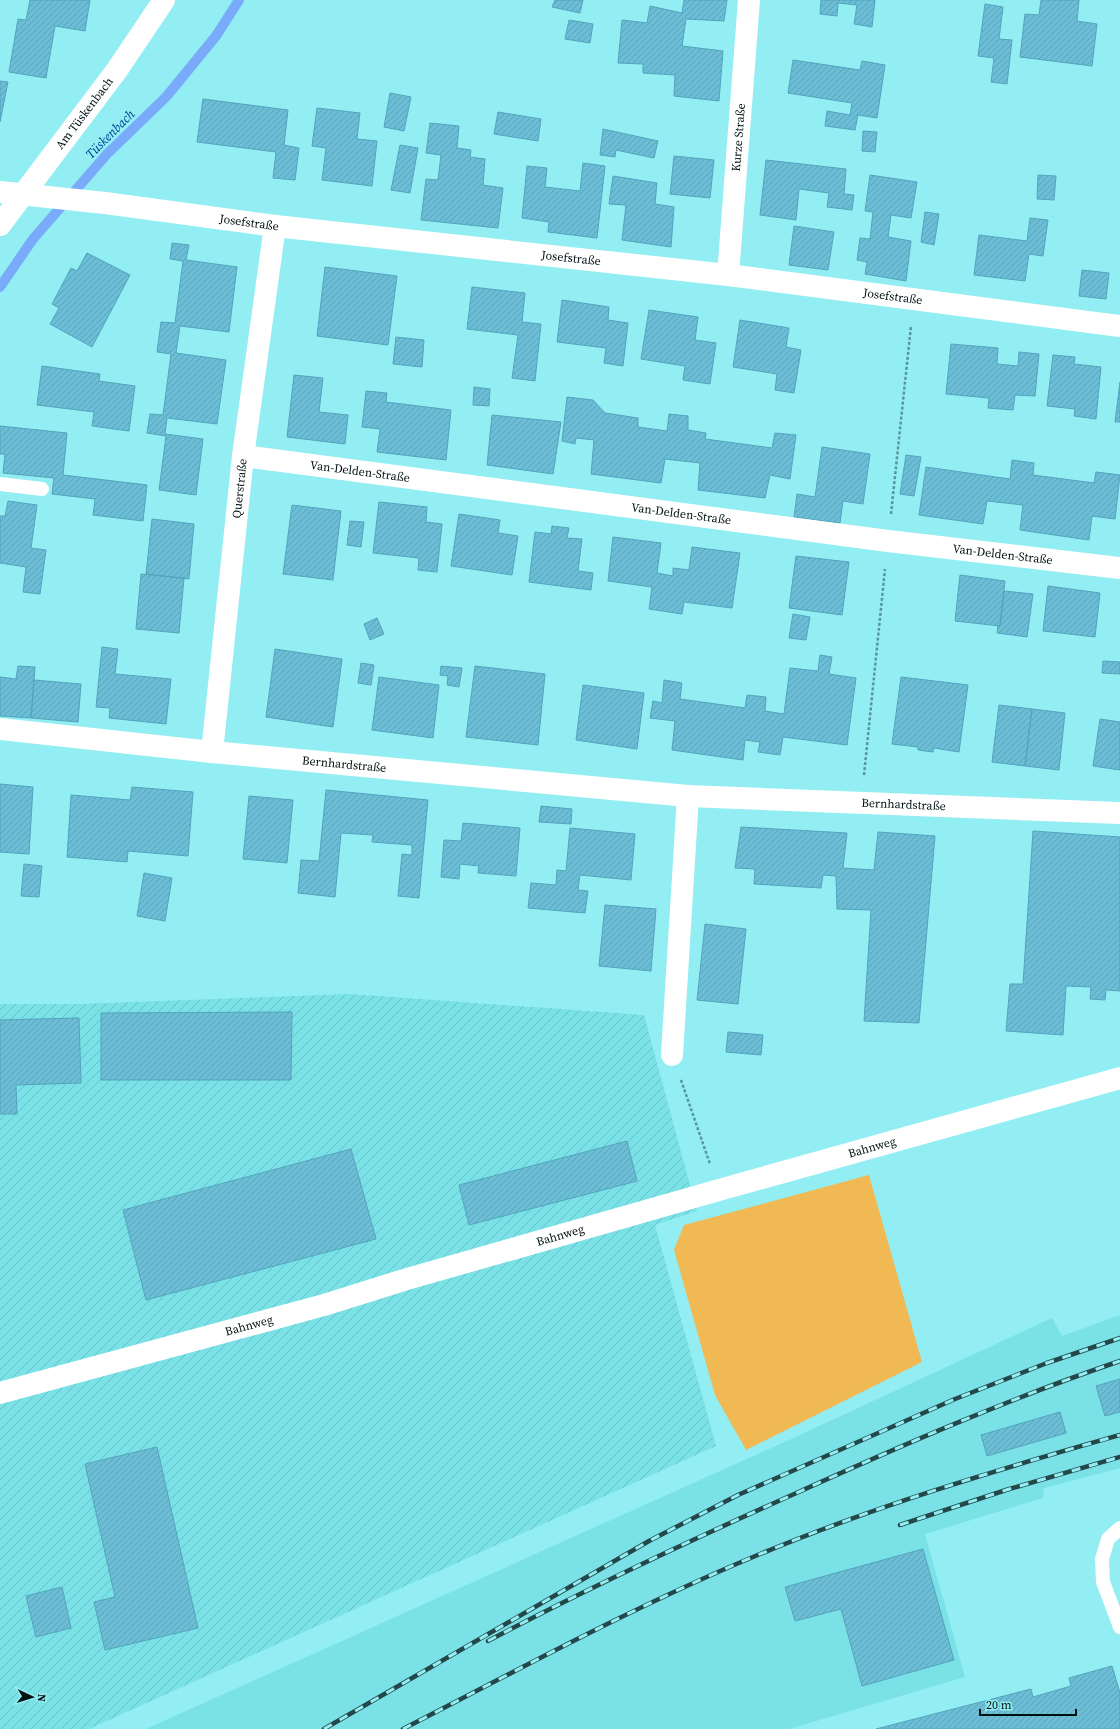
<svg xmlns="http://www.w3.org/2000/svg" width="1120" height="1729" font-family="'Source Serif 4',serif">
<defs>
<pattern id="industrial-furrows" width="10" height="10" patternUnits="userSpaceOnUse"><rect width="10" height="10" fill="#7ae1e6"/><path d="M-1 1l2-2M0 10L10 0M9 11l2-2" fill="none" stroke="#68c0c4"/></pattern>
<pattern id="building-hatch" width="6" height="6" patternUnits="userSpaceOnUse"><rect width="6" height="6" fill="#6cbed7"/><path d="M-1 1l2-2M0 6l6-6M5 7l2-2" fill="none" stroke="#5ca2b8"/></pattern>
</defs>
<rect width="100%" height="100%" fill="#92eef2"/>
<path fill="#7ae1e6" d="M1120,1315V1468L1044,1488L1043,1498L925,1534L965,1677L789,1729H146L789,1440L1052,1318L1062,1336Z"/>
<path fill="url(#industrial-furrows)" d="M350,994L644,1015L697,1211L655,1225L716,1446L89,1729H0V1004H79Z"/>
<path fill="#f1b953" d="M869,1175L922,1362L746,1450L715,1395L674,1250L684,1225Z"/>
<g fill="none" stroke-linecap="round" stroke-linejoin="round">
<path stroke="#7aabfb" stroke-width="10" d="M0,287L33,239L107,154L166,97L216,36L239,0"/>
</g>
<path fill="url(#building-hatch)" stroke="#52a4bd" d="M30,0H90L85,31L55,26L46,78L9,72L18,19L26,20Z
M555,0H583L580,13L552,7Z
M684,0H727L724,21L686,19L682,46L723,51L719,101L674,96L675,75L643,73V64L618,63L622,20L647,23L650,6L682,13Z
M821,0H875L872,27L854,24L857,5L838,3L837,16L820,14Z
M1041,0H1079L1077,21L1097,24L1092,66L1020,57L1025,14L1039,15Z
M985,4L1003,7L999,39L1012,40L1007,84L991,82L994,58L978,56Z
M569,20L593,24L590,43L565,39Z
M793,60L860,70L862,61L885,65L877,118L858,115L855,130L825,126L827,111L850,115L852,103L788,93Z
M0,81L8,82L0,122Z
M390,93L411,97L404,131L384,127Z
M203,99L288,110L284,145L299,148L295,180L273,178L276,152L197,142Z
M317,108L360,113L357,139L377,141L372,186L322,180L326,148L312,146Z
M498,112L541,119L538,141L494,134Z
M430,123L459,126L457,148L471,150L470,157L485,159L483,185L503,188L498,228L421,220L426,179L438,180L441,155L426,153Z
M603,129L658,141L654,158L616,150L615,157L600,155Z
M863,131L877,132L875,152L862,151Z
M400,145L418,148L410,193L391,190Z
M674,156L714,160L710,198L670,194Z
M766,160L846,169L844,194L854,195L852,210L827,207L829,193L799,189L796,220L760,215Z
M583,163L605,166L597,238L548,232L549,222L522,218L527,166L547,168L545,187L580,191Z
M870,175L917,182L911,218L891,215L888,237L911,241L906,281L865,274L867,262L857,260L860,238L870,239L873,212L865,211Z
M1038,175L1056,176L1054,200L1037,199Z
M613,176L657,183L655,204L674,207L671,247L622,240L626,205L609,204Z
M925,212L939,214L934,245L921,242Z
M1030,218L1048,220L1043,256L1029,254L1025,281L974,275L979,235L1027,241Z
M794,226L834,232L828,270L789,265Z
M172,243L189,245L186,260L237,267L229,332L180,326L176,353L226,360L217,424L167,418L165,434L203,439L196,495L159,490L166,436L147,433L150,414L163,415L171,354L157,352L161,322L175,323L183,261L170,259Z
M87,253L130,275L92,347L50,324L59,308L52,304L71,268L77,271Z
M325,267L397,276L388,345L317,336Z
M1082,270L1109,273L1106,299L1079,296Z
M472,287L525,293L522,322L541,324L535,381L512,378L518,335L467,329Z
M562,300L609,307L608,320L628,323L623,366L604,363L606,348L557,342Z
M649,310L698,317L695,340L716,343L710,384L683,380L685,366L641,359Z
M740,320L789,328L786,347L801,350L794,393L775,390L777,374L733,367Z
M396,337L424,340L422,367L393,364Z
M951,344L998,348L997,364L1018,366L1019,352L1039,354L1035,396L1015,395L1013,410L988,408L989,398L946,394Z
M1053,355L1075,357L1074,364L1101,367L1096,419L1074,416L1075,409L1047,406Z
M42,366L100,374L99,381L135,386L129,431L92,426L94,412L37,405Z
M294,375L323,378L319,412L348,415L345,444L287,437Z
M1120,382V422H1115Z
M474,387L490,389L489,406L473,405Z
M366,391L387,393L386,402L451,410L446,460L377,452L380,429L362,427Z
M567,397L593,400L605,413L638,418V427L667,431L669,414L688,416V430L706,433L705,439L772,448L775,433L796,435L790,479L770,475L765,498L698,490L700,463L665,459L661,483L591,474L594,440L576,438L575,444L562,441Z
M492,415L561,422L553,474L487,465Z
M0,426L67,433L63,475L147,485L143,521L93,515L95,499L52,494L54,478L3,473L5,454H0Z
M822,447L870,454L863,504L843,501L840,523L794,517L797,494L815,497Z
M906,455L921,457L914,496L900,494Z
M1012,460L1034,463L1033,475L1094,483L1096,472L1120,475L1115,519L1092,516L1089,540L1020,530L1023,505L987,501L983,524L919,515L926,467L1010,479Z
M8,501L37,505L31,548L46,550L40,594L23,592L26,567L0,563V516H5Z
M379,502L427,507L426,522L442,524L437,572L418,570L419,558L373,553Z
M292,505L341,511L333,580L283,574Z
M459,514L500,520L498,533L518,536L512,575L451,566Z
M152,519L194,524L189,579L146,574Z
M350,521L364,522L361,547L347,545Z
M552,526L569,528L567,538L582,539L578,571L593,573L591,590L529,582L535,532L551,534Z
M613,537L661,543L657,573L673,576V568L689,570L692,547L740,553L732,608L684,602L682,614L649,609L652,587L608,581Z
M796,556L849,562L842,615L789,608Z
M141,574L184,578L179,633L136,629Z
M960,575L1005,581L1000,626L955,621Z
M1048,586L1100,593L1095,637L1043,631Z
M1004,591L1033,594L1027,637L997,633L998,626H1000Z
M793,614L810,617L806,640L789,638Z
M377,618L384,634L370,640L364,624Z
M102,647L118,649L115,674L171,679L166,724L109,718L110,708L96,707Z
M275,649L342,659L333,727L266,717Z
M820,655L832,657L829,674L856,678L847,745L783,737L780,755L758,752L760,742L745,740L743,760L672,750L675,721L650,718L653,701L662,703L664,680L682,683L680,699L745,708L747,695L766,697L765,711L784,714L790,668L818,671Z
M1103,661L1120,662V674L1102,673Z
M361,663L374,665L371,685L358,683Z
M18,666L35,667L31,718L0,716V677L16,679Z
M441,666L462,668L459,687L447,685L448,676L440,675Z
M475,666L545,674L538,745L466,737Z
M379,677L439,685L433,738L372,730Z
M901,677L968,685L959,752L934,748L933,752L918,750V747L892,744Z
M34,680L81,684L78,722L31,718Z
M583,685L644,693L637,749L576,740Z
M999,705L1032,709L1025,766L992,762Z
M1032,709L1065,713L1059,770L1025,766Z
M1100,719L1120,722V770L1093,766Z
M0,784L33,787L29,854L0,852Z
M132,787L193,792L188,856L128,851L127,862L67,857L71,795L130,800Z
M326,790L428,800L419,898L398,896L402,854L412,855V845L372,842L373,835L341,833L335,897L298,893L301,860L319,861Z
M249,796L293,800L287,863L243,859Z
M541,806L572,809L571,824L539,822Z
M463,823L520,828L516,876L478,873L479,866L460,864L459,879L441,877L444,840L461,841Z
M741,827L847,833L843,868L874,870L878,832L935,836L919,1023L864,1021L871,910L837,909L836,876L823,875L821,888L754,884L755,869L735,868Z
M570,828L635,834L631,880L580,875L578,890L588,891L585,913L528,908L531,883L556,885L557,870L566,871Z
M1033,831L1120,837V991L1106,990L1105,1000L1090,999L1091,987L1066,986L1063,1035L1006,1031L1010,984H1023Z
M24,864L42,866L39,897L21,896Z
M144,873L172,878L165,921L137,916Z
M605,905L656,909L651,971L599,966Z
M705,924L746,929L738,1004L697,1000Z
M292,1012L291,1080H101V1013Z
M79,1018L81,1083L16,1085L17,1114H0V1020Z
M728,1032L763,1035L761,1055L726,1052Z
M627,1141L637,1181L469,1225L459,1185Z
M351,1149L376,1239L146,1300L123,1210Z
M1120,1379V1412L1105,1416L1096,1386Z
M1060,1412L1066,1433L987,1456L981,1435Z
M157,1447L198,1628L105,1650L94,1602L115,1597L85,1464Z
M923,1549L954,1660L862,1686L841,1609L795,1621L785,1587Z
M62,1587L71,1628L36,1637L26,1596Z
M1112,1666L1120,1693V1729H876L1031,1689L1033,1697L1071,1686L1069,1678Z"/>
<g fill="none" stroke-linecap="round" stroke-linejoin="round">
<path stroke="#589699" stroke-width="2.5" stroke-dasharray="3 2" stroke-linecap="butt" d="M891,514L911,326
M864,775L885,569
M681,1080L710,1164"/>
<path stroke="#fff" stroke-width="14" d="M0,484L42,489
M1120,1528L1108,1539L1102,1559L1103,1582L1120,1627"/>
<g stroke="#fff" stroke-width="22">
<path id="s1" d="M0,192L105,203L275,226L728,275L1120,326"/>
<path id="s2" d="M0,225L117,70L164,0"/>
<path id="s3" d="M728,275L749,0"/>
<path id="s4" d="M243,456L888,541L1120,568"/>
<path id="s5" d="M0,729L212,752L688,796L1120,813"/>
<path id="s6" d="M212,752L243,456L275,226"/>
<path d="M672,1055L688,796"/>
<path id="s7" d="M0,1393L324,1305L407,1279L719,1190L1120,1078"/>
</g>
<g stroke="#244749" stroke-width="4.5">
<path id="rail" d="M900,1525L1006,1490L1120,1457
M488,1641C588,1588 689,1541 792,1495C900,1446 1008,1399 1120,1361
M324,1729L649,1541L738,1495L955,1399L1047,1363L1120,1338
M403,1729C518,1670 633,1607 753,1557C872,1507 996,1470 1120,1435"/>
</g>
<use href="#rail" stroke="#92eef2" stroke-width="3" stroke-dasharray="9" stroke-linecap="butt"/>
</g>
<g text-anchor="middle" dominant-baseline="central" stroke-width="3" stroke-linejoin="round" paint-order="stroke">
<g font-size="12" fill="#011112" stroke="#92eef2">
<text stroke="none"><textPath href="#s2" startOffset="140">Am Tüskenbach</textPath></text>
<text stroke="none"><textPath href="#s3" startOffset="138">Kurze Straße</textPath></text>
<text stroke="none"><textPath href="#s1" startOffset="251">Josefstraße</textPath></text>
<text stroke="none"><textPath href="#s1" startOffset="575">Josefstraße</textPath></text>
<text stroke="none"><textPath href="#s1" startOffset="899">Josefstraße</textPath></text>
<text stroke="none"><textPath href="#s4" startOffset="118">Van-Delden-Straße</textPath></text>
<text stroke="none"><textPath href="#s6" startOffset="265">Querstraße</textPath></text>
<text stroke="none"><textPath href="#s4" startOffset="442">Van-Delden-Straße</textPath></text>
<text stroke="none"><textPath href="#s4" startOffset="766">Van-Delden-Straße</textPath></text>
<text stroke="none"><textPath href="#s5" startOffset="346">Bernhardstraße</textPath></text>
<text stroke="none"><textPath href="#s5" startOffset="907">Bernhardstraße</textPath></text>
<text stroke="none"><textPath href="#s7" startOffset="906">Bahnweg</textPath></text>
<text stroke="none"><textPath href="#s7" startOffset="582">Bahnweg</textPath></text>
<text stroke="none"><textPath href="#s7" startOffset="258">Bahnweg</textPath></text>
</g>
<g font-size="13" font-style="italic" fill="#023b92" stroke="#92eef2">
<text transform="translate(110 134) rotate(-45)">Tüskenbach</text>
</g>
</g>
<g transform="translate(32 1697) rotate(94)" stroke="#92eef2" stroke-width="3" paint-order="stroke">
<path d="M0-3L7 15L0 10L-7 15Z" fill="#011112"/>
<text y="-6" font-size="11" font-weight="bold" text-anchor="middle" fill="#011112">N</text>
</g>
<path d="M980 1709v6h96v-6" fill="none" stroke="#011112" stroke-width="2"/>
<text x="986" y="1709" font-size="12" fill="#011112" stroke="#92eef2" stroke-width="3" paint-order="stroke">20 m</text>
</svg>
